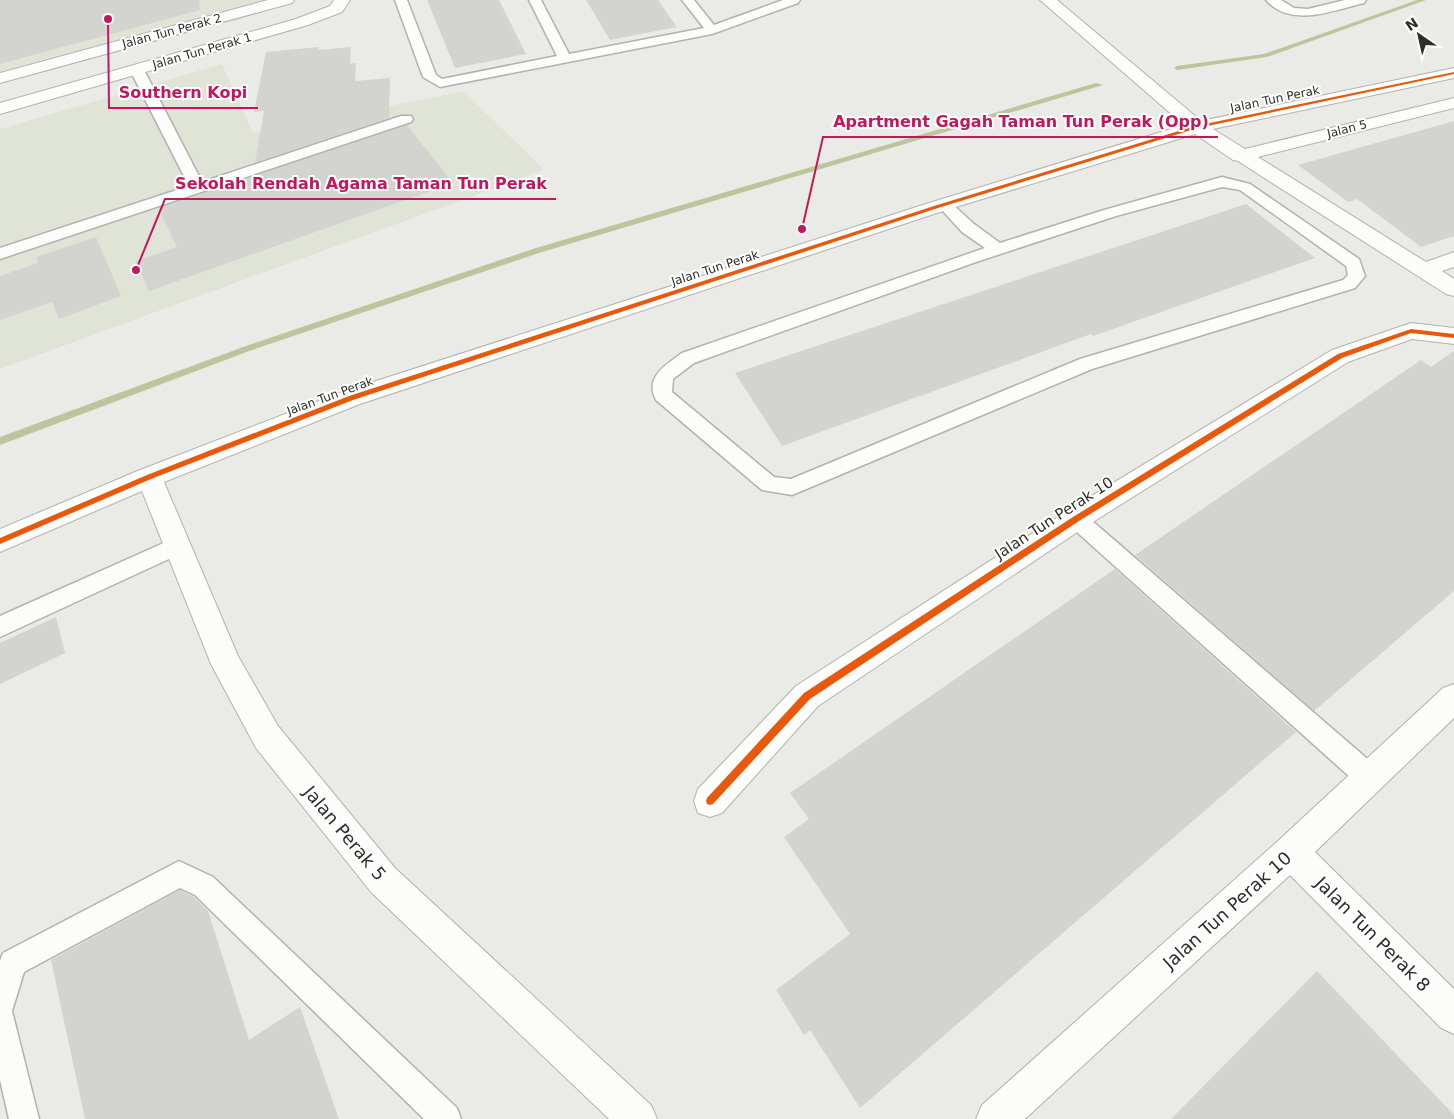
<svg xmlns="http://www.w3.org/2000/svg" width="1454" height="1119" font-family="'DejaVu Sans',sans-serif">
<rect width="100%" height="100%" fill="#eaebe6"/>
<path fill="#e0e4d7" d="M0,0H272L0,74Z
M222,64L253,133L464,91L544,170L0,369V129Z"/>
<g fill="none" stroke-linecap="round" stroke-linejoin="round">
<path fill="#bcc59c" fill-rule="evenodd" d="M1417,0H1426L1267,57L1177,70L1174,68L1177,66L1264,54Z
M1096,83L1103,85L542,252L252,350L0,445V437L246,346L536,248Z"/>
</g>
<path fill="#d3d4d0" d="M0,0H199L200,10L0,64Z
M427,0H499L526,54L455,68Z
M586,0H658L677,27L610,40Z
M319,47L318,50L351,47L350,64L356,63L355,81L390,78L389,118L255,163L264,111L254,112L266,52Z
M1454,121V236L1421,247L1357,199L1348,202L1298,165Z
M407,125L453,183L149,291L136,261L177,247L158,208Z
M1246,204L1315,258L1093,336L1091,334L782,446L735,373Z
M96,237L121,296L59,319L52,302L0,320V276L38,263L36,257Z
M1454,351V591L1314,711L1135,555L1421,360L1431,367Z
M1115,569L1296,732L860,1108L810,1030L804,1035L776,990L850,934L784,837L809,819L790,793Z
M56,617L65,653L0,684V643Z
M180,890L194,897L208,911L249,1040L300,1007L339,1119H85L51,960Z
M1317,971L1454,1115V1119H1171Z"/>
<g fill="none" stroke-linecap="round" stroke-linejoin="round">
<g stroke="#b1b2ae" stroke-width="3">
<path id="service" d="M395,0H407L436,75L442,79L557,56L529,0H541L569,54L704,28L682,0H694L714,25L783,0H800L798,3L712,34L440,87L423,77Z
M1266,0H1281L1294,8L1308,9L1345,0H1366L1364,3C1334,10 1291,29 1266,0Z
M137,66L144,70L202,182L401,116H411L413,119L411,122L0,259V248L189,186L130,70Z
M1222,177L1250,184L1359,259L1365,276L1355,288L1092,369L792,495L762,490L656,400C644,377 666,365 682,353L985,248L962,232L940,208L937,205L940,202H950L974,224L1000,243L1104,210ZM1222,187L1240,190L1346,266L1348,275L1343,280L1080,359L791,479L774,477L672,392L673,379L694,363L976,262L1116,216Z
M1076,511L1083,513L1379,769L1382,778L1379,787L1370,790L1361,787L1069,525L1066,519L1069,513Z
M177,537L184,540L188,546L184,552L0,637V616Z
M179,861L213,877L457,1108L461,1119H424L195,895L180,888L24,972L12,1011L39,1119H9L0,1080V961L3,953Z"/>
</g>
<g stroke="#b1b2ae" stroke-width="2">
<path id="minor" d="M268,0H294L292,3L0,83V73Z
M1040,0H1057L1201,121L1454,68V78L1213,129L1245,149L1454,98V108L1258,157L1426,262L1454,252V267L1442,271L1454,279V296L1446,294L1238,161L1233,160L1195,134L943,211L360,404L164,482L238,656L278,726L395,868L651,1105L657,1119H609L371,892L256,748L211,664L142,491L0,552V529L140,470L342,392L929,203L1184,125Z
M1411,323L1454,328V344L1412,339L1348,362L1085,527L818,706L722,813L710,817L698,813L694,801L698,789L796,686L1067,511L1332,350Z
M1454,684V718L1315,852L1454,989V1034L1441,1028L1290,875L1025,1119H976L982,1105L1279,840L1443,688Z"/>
</g>
<g stroke="#b1b2ae" stroke-width="2">
<path id="tertiary" d="M334,0H350L342,12L308,25L0,114V103L296,19L330,6Z"/>
</g>
<use href="#service" fill="#fcfcfb" fill-rule="evenodd"/>
<use href="#minor" fill="#fcfcfb" fill-rule="evenodd"/>
<use href="#tertiary" fill="#fcfcfb" fill-rule="evenodd"/>
<g stroke="#fff" stroke-width="3">
<path id="cycleway" d="M1454,72V74L1198,128L938,208L353,400L151,479L0,544V538L147,475L349,396L934,206L1195,126Z
M1411,329L1454,334V338L1411,333L1342,358L1079,521L810,699L713,804L710,805L707,804L706,801L707,798L804,693L1073,517L1338,354Z"/>
</g>
<use href="#cycleway" fill="#e8590c" fill-rule="evenodd"/>
</g>
<g text-anchor="middle" dominant-baseline="central" stroke-width="4" stroke-linejoin="round" paint-order="stroke">
<g font-size="12" fill="#2c2e29" stroke="#fff">
<text transform="translate(172 31) rotate(-15)">Jalan Tun Perak 2</text>
<text transform="translate(202 51) rotate(-16)">Jalan Tun Perak 1</text>
<text transform="translate(1275 99) rotate(-12)">Jalan Tun Perak</text>
<text transform="translate(1347 129) rotate(-14)">Jalan 5</text>
<text transform="translate(715 268) rotate(-18)">Jalan Tun Perak</text>
<text transform="translate(330 396) rotate(-20)">Jalan Tun Perak</text>
</g>
<g font-size="15" fill="#2c2e29" stroke="#fff">
<text transform="translate(1054 518) rotate(-33)">Jalan Tun Perak 10</text>
</g>
<g font-size="18" fill="#2c2e29" stroke="#fff">
<text transform="translate(345 833) rotate(50)">Jalan Perak 5</text>
<text transform="translate(1227 910) rotate(-42)">Jalan Tun Perak 10</text>
<text transform="translate(1373 934) rotate(45)">Jalan Tun Perak 8</text>
</g>
</g>
<path fill="none" stroke="#c2185b" stroke-width="2" d="M108 19L109 108H258M802 229L823 137H1218M136 270L165 199H556"/>
<g fill="#c2185b" stroke="#fff" stroke-width="2">
<circle cx="108" cy="19" r="5"/>
<circle cx="802" cy="229" r="5"/>
<circle cx="136" cy="270" r="5"/>
</g>
<g font-size="16" text-anchor="middle" font-weight="bold" fill="#c2185b" stroke="#fff" stroke-width="4" stroke-linejoin="round" paint-order="stroke">
<text x="183" y="98">Southern Kopi</text>
<text x="1021" y="127">Apartment Gagah Taman Tun Perak (Opp)</text>
<text x="361" y="189">Sekolah Rendah Agama Taman Tun Perak</text>
</g>
<g transform="translate(1419 35) rotate(326)" stroke="#ffffff" stroke-width="4" paint-order="stroke">
<path d="M0-4L9 19L0 12L-9 19Z" fill="#2c2e29"/>
<text y="-8" font-size="14" font-weight="bold" text-anchor="middle" fill="#2c2e29">N</text>
</g>
</svg>
